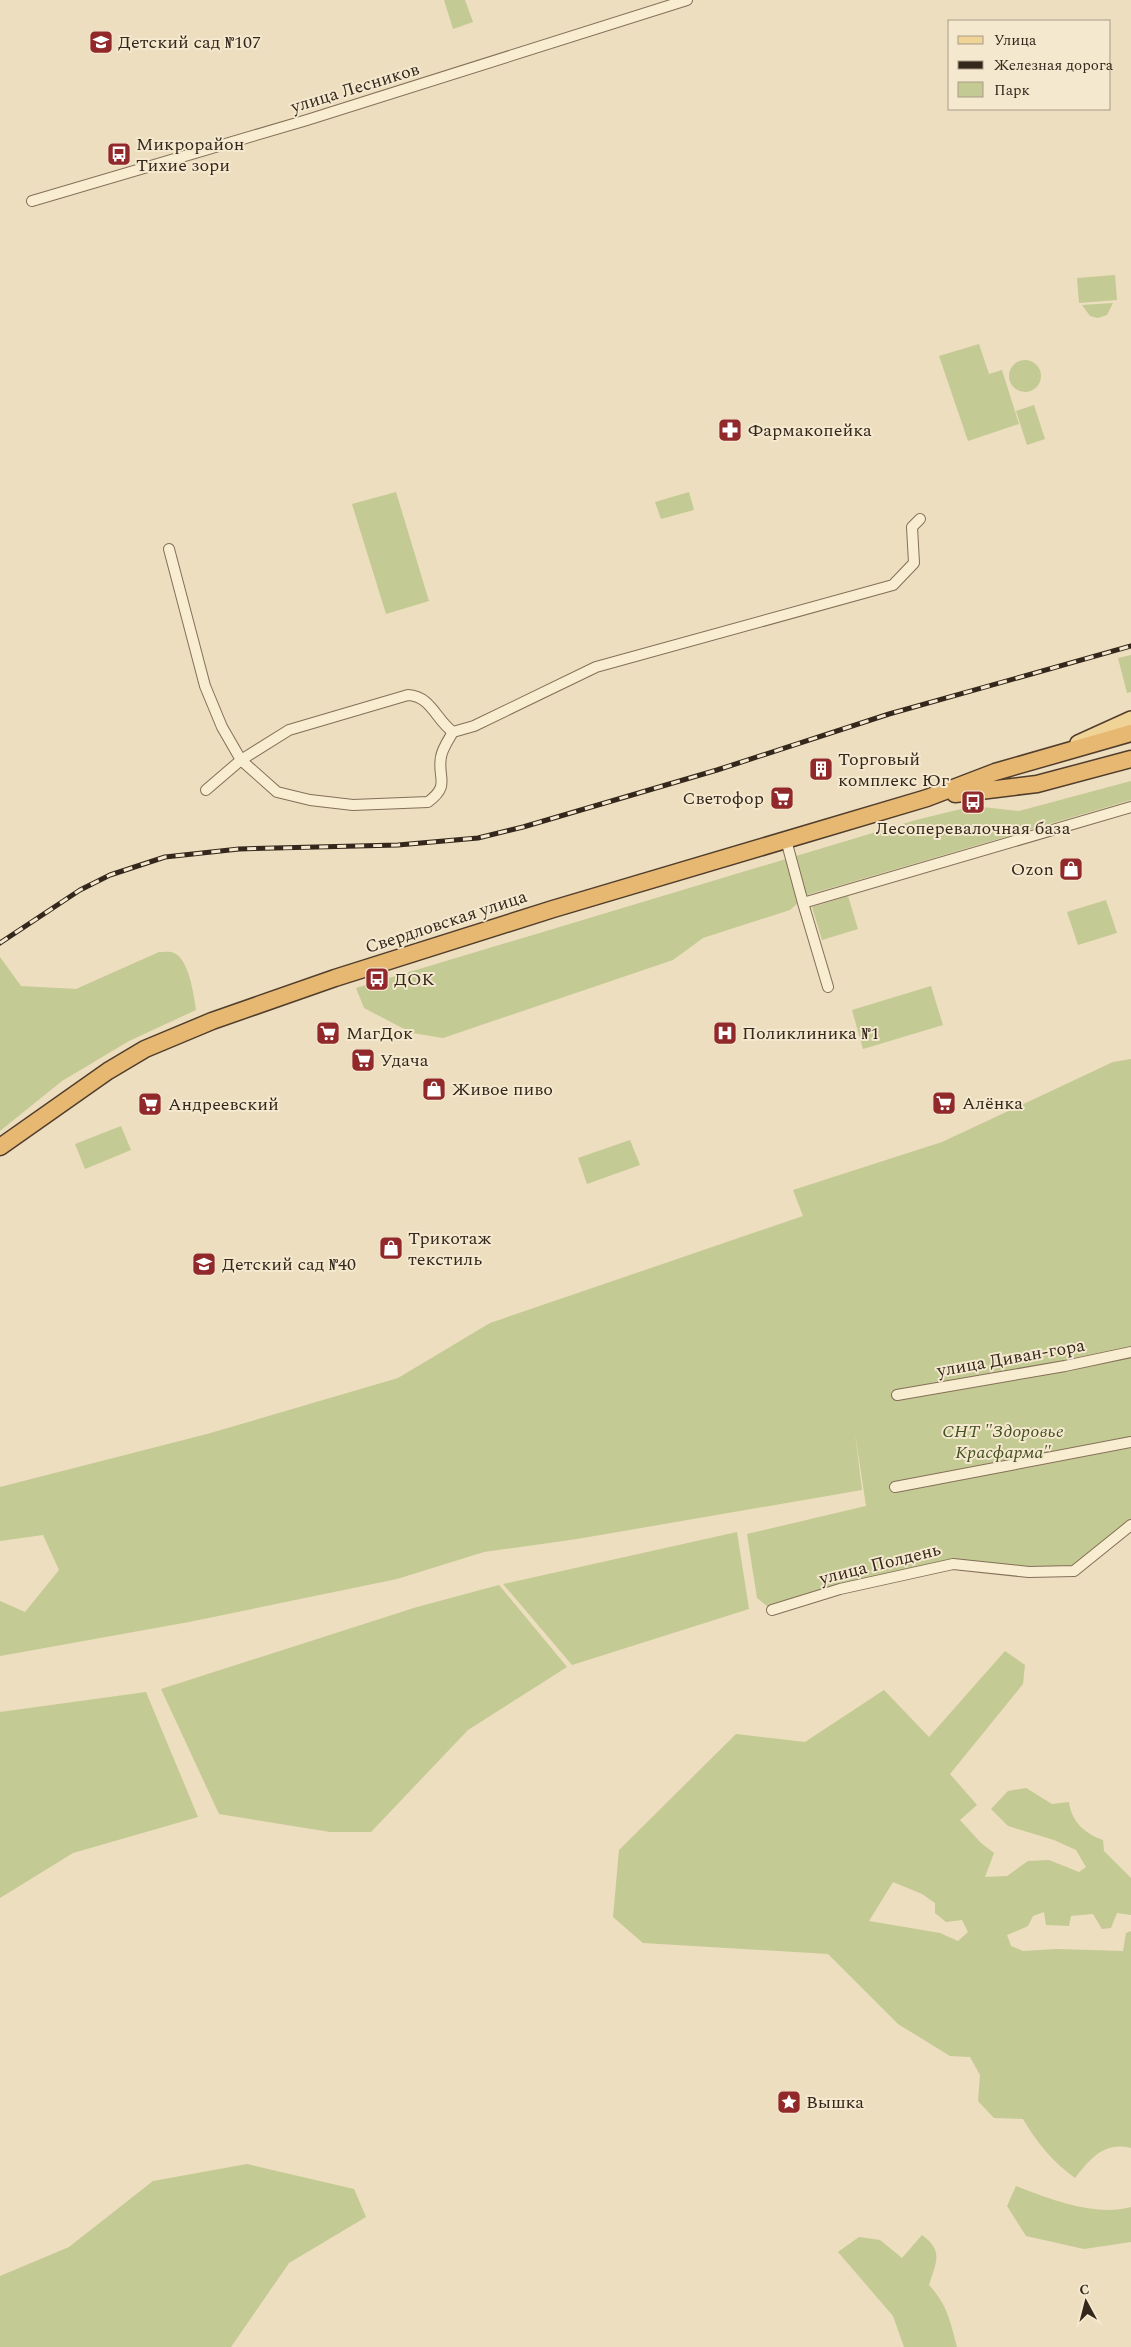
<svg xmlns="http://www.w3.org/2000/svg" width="1131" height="2347" font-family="Spectral,serif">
<rect width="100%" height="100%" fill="#ecdebe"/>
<path fill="#c4ca93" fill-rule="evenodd" d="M444,0H465L473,22L453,29Z
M1115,275L1117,300L1079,303L1077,278Z
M1113,303L1107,315L1098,318L1090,316L1082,305Z
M979,344L989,374L1002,370L1019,424L968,441L939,356Z
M1009 376a16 16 0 1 1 32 0a16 16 0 1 1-32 0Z
M1034,405L1045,439L1027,445L1016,411Z
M396,492L429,601L386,614L352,504Z
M689,492L694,510L661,519L655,502Z
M1131,655V692L1127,693L1118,658Z
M1131,781V800L807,895L790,910L703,938L673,960L443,1038L412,1033L364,1008L356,988L916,820L973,806L1019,811Z
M848,896L858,929L822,940L812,907Z
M1106,900L1117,933L1078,945L1067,912Z
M159,952C164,952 170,951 174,953C189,959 194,996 196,1010L129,1041L62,1081L0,1131V957L21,986L76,989Z
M931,986L943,1025L863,1049L852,1010Z
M1131,1059V1525L1074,1571L953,1564L772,1610L757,1598L747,1534L866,1506L855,1433L862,1490L577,1539L484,1552L397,1579L189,1622L0,1656V1601L25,1612L59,1570L43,1535L0,1541V1487L207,1434L398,1378L490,1323L803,1216L793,1190L942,1142L1113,1062Z
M121,1126L131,1150L85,1169L75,1144Z
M630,1140L640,1165L587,1184L578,1158Z
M737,1532L749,1609L572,1665L503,1584Z
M499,1585L567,1667L468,1730L371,1832H330L219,1814L161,1689L417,1607Z
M1005,1651L1025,1665L1023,1684L950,1774L977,1805L960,1820L981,1843L994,1853L985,1877L1007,1876L1028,1861L1049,1860L1079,1872L1086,1867L1076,1850L1054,1840L1008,1826L991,1809L1008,1791L1026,1788L1052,1804L1069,1802C1071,1821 1085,1834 1103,1840L1104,1851L1131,1878V1915L1117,1913L1111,1928L1102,1929L1093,1914L1071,1916L1069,1926L1046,1925L1044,1912L1033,1916L1028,1926L1007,1935L1011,1946L1023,1951L1056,1949L1123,1951L1126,1933L1131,1931V2148C1104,2141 1090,2159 1075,2178C1053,2162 1037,2143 1023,2119L994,2118L978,2101L980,2075L970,2057L950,2056L898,2024L828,1954L643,1943L613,1917L619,1850L736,1734L805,1742L884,1690L929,1737ZM893,1882L922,1894L935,1903V1913L946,1922L962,1920L968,1932L958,1941L940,1933L869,1921Z
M146,1692L198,1817L73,1853L0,1898V1712Z
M247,2164L354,2189L366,2217L289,2263L231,2347H0V2276L69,2247L153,2181Z
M1016,2186C1049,2199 1095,2217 1131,2207V2242L1084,2249L1026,2236L1007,2206Z
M922,2235C944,2251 936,2262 929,2285C948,2306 950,2321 957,2347H904L893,2316L838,2252L859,2237L880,2240L902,2258Z"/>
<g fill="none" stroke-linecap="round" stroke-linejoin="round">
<g stroke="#846f58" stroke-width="12">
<path id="minor" d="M32,201L307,120L687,0
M169,549L205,686L222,727L241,760L277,792L310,800L353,805L428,802C451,785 437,778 441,757C442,749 449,739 453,732
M206,790L241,760L289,730L408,695C431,696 436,720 453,732L474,726L596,667L893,585L914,563L912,527L920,519
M786,840L803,903
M828,987L803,903L1131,807
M897,1395L1065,1366L1131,1352
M895,1487L1131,1442
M772,1610L840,1589L953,1564L1029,1572L1074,1571L1131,1525"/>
</g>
<g stroke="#513d2c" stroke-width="18">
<path id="primary" d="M1078,743L1131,719"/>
</g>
<g stroke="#513d2c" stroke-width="19">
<path id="trunk" d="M955,794L1037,784L1131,759
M0,1147L108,1071L145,1049L212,1021L335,978L553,909L927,798L995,772L1131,733"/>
</g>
<use href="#minor" stroke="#f8ecd1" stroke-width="10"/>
<use href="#primary" stroke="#f0d396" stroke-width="15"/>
<use href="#trunk" stroke="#e6b872" stroke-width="16"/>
<g stroke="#34271c" stroke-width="5">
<path id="rail" d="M0,943L80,890L110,875L165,857L239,849L398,845L478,838L523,827L717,770L889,714L1131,646"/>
</g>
<use href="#rail" stroke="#f4e8ce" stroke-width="3" stroke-dasharray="9" stroke-linecap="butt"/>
</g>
<defs>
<g id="school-square" transform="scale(1.25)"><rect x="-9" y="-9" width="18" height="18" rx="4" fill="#91292b" stroke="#f4e8ce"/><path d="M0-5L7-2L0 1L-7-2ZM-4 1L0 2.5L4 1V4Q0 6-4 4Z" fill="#fff"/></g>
<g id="bus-square" transform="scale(1.25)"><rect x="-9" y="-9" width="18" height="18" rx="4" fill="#91292b" stroke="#f4e8ce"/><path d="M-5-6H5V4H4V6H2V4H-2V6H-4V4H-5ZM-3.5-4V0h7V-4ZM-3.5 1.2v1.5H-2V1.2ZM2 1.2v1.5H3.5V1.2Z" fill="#fff"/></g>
<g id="pharmacy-square" transform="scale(1.25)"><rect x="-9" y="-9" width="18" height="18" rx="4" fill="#91292b" stroke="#f4e8ce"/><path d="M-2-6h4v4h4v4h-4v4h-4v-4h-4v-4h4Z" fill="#fff"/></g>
<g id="building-square" transform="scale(1.25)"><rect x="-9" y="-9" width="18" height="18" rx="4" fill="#91292b" stroke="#f4e8ce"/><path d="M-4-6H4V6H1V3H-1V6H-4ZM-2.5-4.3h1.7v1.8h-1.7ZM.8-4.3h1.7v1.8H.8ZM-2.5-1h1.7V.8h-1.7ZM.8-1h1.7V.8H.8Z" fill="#fff"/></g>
<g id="supermarket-square" transform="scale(1.25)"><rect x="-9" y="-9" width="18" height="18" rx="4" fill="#91292b" stroke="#f4e8ce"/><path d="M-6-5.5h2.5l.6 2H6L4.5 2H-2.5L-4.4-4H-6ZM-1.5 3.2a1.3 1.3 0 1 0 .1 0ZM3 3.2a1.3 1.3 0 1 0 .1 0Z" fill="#fff"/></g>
<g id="shop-square" transform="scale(1.25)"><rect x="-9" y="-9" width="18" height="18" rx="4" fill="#91292b" stroke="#f4e8ce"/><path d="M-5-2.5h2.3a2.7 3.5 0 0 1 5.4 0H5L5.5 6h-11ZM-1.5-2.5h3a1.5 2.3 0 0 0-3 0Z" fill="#fff"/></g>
<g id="hospital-square" transform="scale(1.25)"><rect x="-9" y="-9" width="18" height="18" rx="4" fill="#91292b" stroke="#f4e8ce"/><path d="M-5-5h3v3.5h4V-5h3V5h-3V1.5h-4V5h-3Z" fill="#fff"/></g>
<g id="sight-square" transform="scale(1.25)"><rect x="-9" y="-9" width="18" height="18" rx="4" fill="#91292b" stroke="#f4e8ce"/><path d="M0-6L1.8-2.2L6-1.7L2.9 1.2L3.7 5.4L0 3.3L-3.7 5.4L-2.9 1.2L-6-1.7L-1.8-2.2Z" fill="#fff"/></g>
</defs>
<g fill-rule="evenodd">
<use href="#school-square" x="101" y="42"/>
<use href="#bus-square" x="119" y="154"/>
<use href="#pharmacy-square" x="730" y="430"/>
<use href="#building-square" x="821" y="769"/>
<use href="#supermarket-square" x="782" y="798"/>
<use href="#bus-square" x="973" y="802"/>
<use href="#shop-square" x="1071" y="869"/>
<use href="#bus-square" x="377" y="979"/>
<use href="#supermarket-square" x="328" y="1033"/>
<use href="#hospital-square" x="725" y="1033"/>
<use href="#supermarket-square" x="363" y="1060"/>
<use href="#shop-square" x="434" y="1089"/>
<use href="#supermarket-square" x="944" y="1103"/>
<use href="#supermarket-square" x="150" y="1104"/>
<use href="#shop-square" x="391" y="1248"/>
<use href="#school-square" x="204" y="1264"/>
<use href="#sight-square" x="789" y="2102"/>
</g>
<g text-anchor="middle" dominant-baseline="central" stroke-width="4" stroke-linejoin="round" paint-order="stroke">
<g font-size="18" fill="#34271c" stroke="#f4e8ce" text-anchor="start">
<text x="118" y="42">Детский сад №107</text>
<text x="136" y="144">Микрорайон<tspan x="136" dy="21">Тихие зори</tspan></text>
<text x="748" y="430">Фармакопейка</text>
<text x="838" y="759">Торговый<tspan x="838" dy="21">комплекс Юг</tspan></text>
<text x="764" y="798" text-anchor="end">Светофор</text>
<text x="973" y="828" text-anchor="middle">Лесоперевалочная база</text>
<text x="1054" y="869" text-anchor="end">Ozon</text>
<text x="394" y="979">ДОК</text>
<text x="346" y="1033">МагДок</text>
<text x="742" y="1033">Поликлиника №1</text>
<text x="380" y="1060">Удача</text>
<text x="452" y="1089">Живое пиво</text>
<text x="962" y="1103">Алёнка</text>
<text x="168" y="1104">Андреевский</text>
<text x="408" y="1238">Трикотаж<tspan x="408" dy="21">текстиль</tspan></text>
<text x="222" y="1264">Детский сад №40</text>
<text x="806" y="2102">Вышка</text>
</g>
<g font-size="18" fill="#34271c" stroke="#f4e8ce">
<text transform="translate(355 88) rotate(-17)">улица Лесников</text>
<text transform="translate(446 922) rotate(-18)">Свердловская улица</text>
<text transform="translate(1011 1358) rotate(-10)">улица Диван-гора</text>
<text transform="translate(880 1564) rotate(-14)">улица Полдень</text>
</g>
<g font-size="18" font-style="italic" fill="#455023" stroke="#f4e8ce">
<text x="1003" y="1431">СНТ "Здоровье<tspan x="1003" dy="21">Красфарма"</tspan></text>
</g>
</g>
<rect x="948" y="20" width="162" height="90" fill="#f4e8ce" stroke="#a79b87"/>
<rect x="958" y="36" width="25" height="8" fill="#f0d396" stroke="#a79b87"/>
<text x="994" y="45" font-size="15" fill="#34271c">Улица</text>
<rect x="958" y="61" width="25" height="8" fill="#34271c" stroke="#a79b87"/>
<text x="994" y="70" font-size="15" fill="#34271c">Железная дорога</text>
<rect x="958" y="82" width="25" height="15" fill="#c4ca93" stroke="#a79b87"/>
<text x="994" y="95" font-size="15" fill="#34271c">Парк</text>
<g transform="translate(1086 2302) rotate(353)" stroke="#f4e8ce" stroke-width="4" paint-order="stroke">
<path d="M0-4L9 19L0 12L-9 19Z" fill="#34271c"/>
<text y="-8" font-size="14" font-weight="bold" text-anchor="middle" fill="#34271c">С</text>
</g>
</svg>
